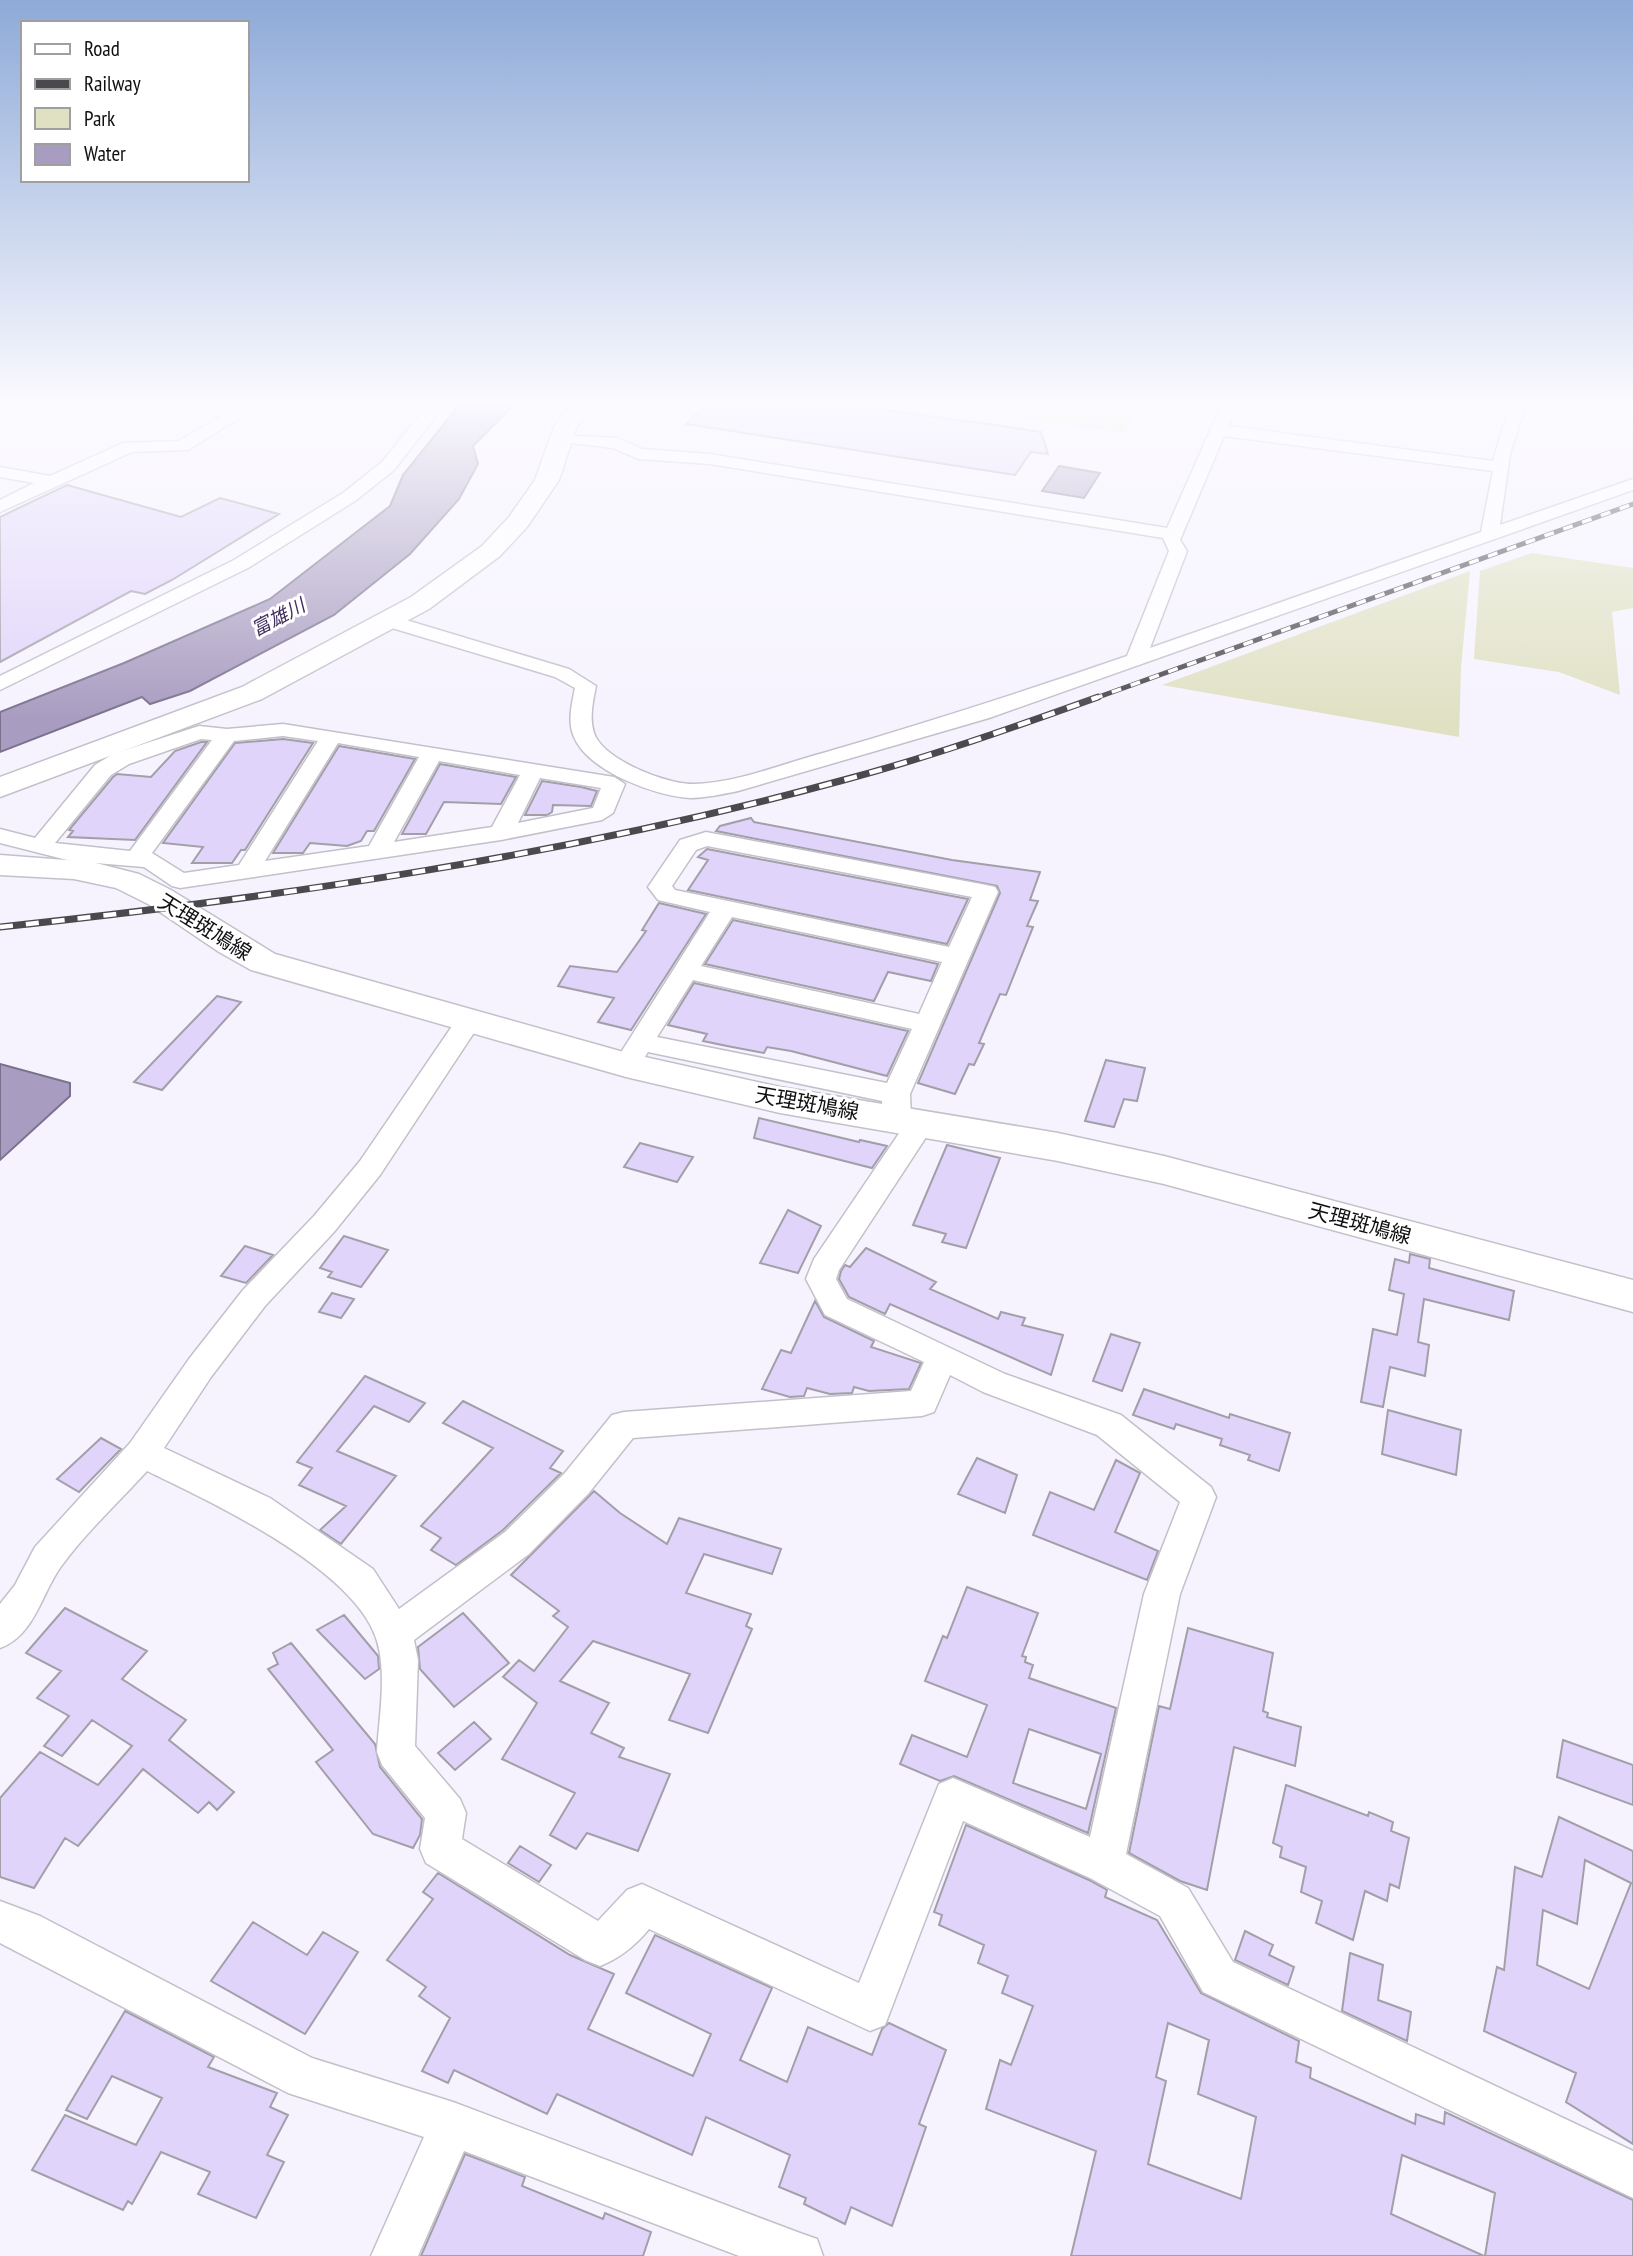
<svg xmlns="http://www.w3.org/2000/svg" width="1633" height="2256" font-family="'PT Sans Narrow','Noto Sans JP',sans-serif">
<rect width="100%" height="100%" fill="#f6f3fe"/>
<path fill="#e0e1c3" d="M1028,404H1141L1124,433L1018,418Z
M1532,553L1633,568V608L1612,612L1620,695L1559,672L1474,659L1480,571Z
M1470,571L1461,668L1459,737L1162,685Z"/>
<path fill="#a89cc0" stroke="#7a728c" stroke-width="2" d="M460,404H515L473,446L478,464L459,499L410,554L334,615L190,691L150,704L142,697L0,752V712L124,663L270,599L390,506L403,475Z
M1059,466L1100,473L1084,498L1042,491Z
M0,1064L70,1083V1096L0,1160Z"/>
<path fill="#e0d4fa" stroke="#a29fa9" stroke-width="2" fill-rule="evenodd" d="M707,404H841L982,423L1041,432L1048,454L1031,452L1015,475L686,424Z
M67,485L181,517L220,498L279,514L172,580L145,594L131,591L0,662V517Z
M283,739L313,743L245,850H241L232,863H192L203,847L163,843L235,743Z
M201,742H207L135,840L68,837L73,831L69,830L113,777L117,774L151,777L175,751Z
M339,746L415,759L374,831H367L361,841L347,846L310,843L303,853H273Z
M440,764L516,777L501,804L444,802L426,834H402Z
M542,781L581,787L597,791L591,806L553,805L552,812L547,815H525Z
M751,818L754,822L952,860L1040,872L1030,900L1038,901L1027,926L1033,927L1006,995L1000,994L979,1043L984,1044L974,1065L969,1064L955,1094L918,1083L1000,893L997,886L716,831L720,826Z
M707,849L968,899L947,944L688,890L708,860L698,857Z
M659,903L706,914L631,1030L598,1022L614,998L558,986L570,966L617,972L646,931L642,930Z
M733,920L938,964L931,981L888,972L874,1001L705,964Z
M694,983L908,1031L887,1076L791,1051L767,1047L764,1053L727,1046L703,1041L707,1034L668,1025Z
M217,996L241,1002L162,1090L134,1082Z
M1106,1060L1145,1068L1137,1101L1124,1099L1114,1127L1085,1121Z
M759,1118L859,1142L860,1140L887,1146L872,1168L754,1138Z
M640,1143L693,1157L677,1182L624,1167Z
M947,1145L1000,1158L966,1248L942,1242L946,1234L913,1225Z
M788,1210L821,1226L798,1273L760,1263Z
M344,1236L388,1250L361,1287L328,1277L332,1272L320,1268Z
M245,1246L273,1255L246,1283L221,1276Z
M866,1248L936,1282L930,1289L998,1319L1001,1312L1025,1318L1022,1325L1063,1335L1051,1375L890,1304L885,1314L849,1297L839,1279L841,1271L845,1265L850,1267Z
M1410,1254L1430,1259L1429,1268L1514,1291L1509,1320L1424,1299L1418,1342L1429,1345L1425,1376L1390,1367L1383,1407L1361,1402L1373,1329L1397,1335L1404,1294L1389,1290L1395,1259L1409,1263Z
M332,1293L354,1299L341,1318L319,1312Z
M815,1301L824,1317L874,1341L871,1347L921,1363L909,1389L869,1391L854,1387L852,1393L830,1394L807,1388L804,1396L790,1397L762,1389L781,1350L791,1353Z
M1111,1334L1140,1343L1122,1391L1093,1381Z
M365,1376L425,1403L409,1422L374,1406L337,1451L396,1476L341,1544L320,1530L346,1506L299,1485L312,1468L297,1462Z
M1144,1389L1229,1418L1230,1414L1290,1433L1279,1471L1248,1460L1250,1455L1220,1445L1222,1439L1176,1424L1174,1429L1133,1415Z
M463,1401L563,1451L550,1468L561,1473L503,1530L456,1565L431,1550L441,1538L421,1526L493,1448L443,1423Z
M1388,1410L1461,1430L1456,1475L1382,1454Z
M101,1438L121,1449L79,1492L57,1479Z
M977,1458L1017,1475L1005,1513L958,1494Z
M1116,1460L1140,1473L1115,1532L1158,1551L1147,1580L1033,1535L1050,1492L1094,1510Z
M594,1491L620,1513L667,1544L679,1518L781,1549L772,1574L704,1554L686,1593L751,1614L746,1626L752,1629L708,1733L669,1720L690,1674L593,1641L560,1681L609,1703L591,1733L624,1748L619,1757L670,1774L638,1851L587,1833L576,1849L550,1835L575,1793L502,1759L537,1703L503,1677L519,1660L534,1671L568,1627L553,1616L559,1611L511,1575Z
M967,1587L1038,1613L1022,1656L1026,1657L1025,1662L1033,1665L1029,1678L1116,1708L1088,1833L954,1776L940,1781L900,1764L912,1735L967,1757L987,1705L925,1681L943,1636L947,1638ZM1029,1729L1101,1754L1086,1809L1013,1783Z
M65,1608L147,1651L122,1679L186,1720L169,1740L234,1792L217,1810L209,1802L198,1813L143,1769L78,1846L65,1838L34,1888L0,1877V1798L40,1752L98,1785L132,1746L92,1720L62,1756L44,1746L69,1716L37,1698L61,1671L26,1653Z
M463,1613L509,1663L454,1707L420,1669L418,1647Z
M344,1615L378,1656L379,1669L365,1679L317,1630Z
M1188,1628L1273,1653L1263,1711L1268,1713L1267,1717L1301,1727L1295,1766L1234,1747L1207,1890L1180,1881L1129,1853L1159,1706L1170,1709Z
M291,1643L375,1744L380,1767L422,1819L420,1835L413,1848L373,1834L316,1762L333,1750L268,1669L278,1664L273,1653Z
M474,1722L491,1739L455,1770L438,1753Z
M1563,1740L1633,1765V1805L1557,1777Z
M1286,1785L1368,1816L1369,1812L1393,1822L1391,1831L1409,1838L1399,1888L1390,1884L1387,1901L1365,1891L1353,1940L1316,1923L1322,1901L1301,1892L1306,1867L1280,1857L1282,1847L1273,1843Z
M1559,1817L1633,1851V2144L1566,2102L1576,2073L1484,2031L1497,1967L1504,1970L1515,1867L1542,1877ZM1585,1860L1631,1883L1589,1989L1537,1965L1543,1910L1577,1924Z
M966,1825L1089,1880L1107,1890L1105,1897L1157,1920L1201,1993L1299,2041L1296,2062L1311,2068L1310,2078L1415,2124L1416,2114L1444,2124L1445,2112L1633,2200V2256H1485L1495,2193L1402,2155L1391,2214L1484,2256H1071L1096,2151L986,2109L1000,2060L1011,2065L1033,2006L1002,1993L1008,1976L978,1963L984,1945L939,1925L942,1915L934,1912ZM1168,2023L1209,2040L1198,2094L1256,2117L1241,2199L1148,2164L1166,2081L1156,2077Z
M520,1846L551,1865L539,1882L508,1863Z
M438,1873L570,1955L614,1974L588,2029L693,2076L711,2034L626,1993L655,1935L772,1988L740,2060L787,2082L808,2027L872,2055L882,2029L889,2023L946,2050L919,2124L926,2127L892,2226L851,2207L845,2224L804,2204L806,2198L779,2187L790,2155L706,2117L692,2155L557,2094L547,2114L454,2070L448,2083L422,2071L450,2018L419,1996L426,1987L387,1960L433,1899L423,1892Z
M253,1922L307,1955L323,1932L358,1952L305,2034L211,1981Z
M1245,1931L1273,1945L1269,1955L1294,1967L1288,1985L1235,1960Z
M1350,1953L1383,1965L1378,2000L1411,2012L1407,2041L1342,2011Z
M125,2011L214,2057L208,2067L277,2093L270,2107L288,2115L267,2155L284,2162L256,2218L198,2194L210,2172L161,2152L132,2204L128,2201L123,2210L32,2170L65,2115L136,2145L162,2098L112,2076L87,2119L66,2110Z
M465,2154L525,2177L522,2186L603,2219L605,2213L651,2232L643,2256H421Z"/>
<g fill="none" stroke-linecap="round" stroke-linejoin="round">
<g stroke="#c3c0ca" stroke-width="3">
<path id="street" d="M242,404H261L188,450L132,452L0,512V500L34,483L0,477V467L50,476L123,443L179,441Z
M429,404H445L394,470L355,501L248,568L0,690V676L234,560L343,493L382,462Z
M1222,404H1238L1228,426L1493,461L1510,404H1526L1510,454L1500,525L1633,479V490L989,718L738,791C723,794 705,798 690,798C655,796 588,771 574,737C567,721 572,704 575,688L555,677L382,625L379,621L389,615L396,617L569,669L596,686C593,701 589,718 594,733C603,760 668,785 694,784C737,783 782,764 823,753C926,723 1026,691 1127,656L1169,551L1163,538L710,464L639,459L613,448L556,441V435L617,438L642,449L710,454L1167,528ZM1224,436L1493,471L1481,532L1150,648L1187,551L1180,540Z
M283,724L614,777L625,784L613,813L602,820L501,840L180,888L172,886L144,867L71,861L0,843V829L35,838L95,765L113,754L199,726L227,729ZM283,736L318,741L239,865L184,873L152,853L234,741ZM201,739L212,740L130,851L55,843L111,775L129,764ZM338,743L419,757L369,846L265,861ZM439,761L520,775L492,827L394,842ZM540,778L601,788L593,808L518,823Z
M706,832L986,885L995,887L998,892L910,1094L911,1117L922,1112L932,1115L936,1122L839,1270L836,1279L847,1299L1005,1374L1121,1415L1211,1487L1216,1497L1180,1594L1126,1854L1188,1888L1233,1962L1633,2151V2198L1203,1992L1160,1916L1090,1878L963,1821L885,2025L870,2031L649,1929C635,1946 620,1958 600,1966L585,1960L426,1863L420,1849L425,1818L382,1765L377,1752C379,1717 387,1675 377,1641C356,1569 211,1502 147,1471C118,1503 85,1533 60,1568C41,1595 34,1636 0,1648V1604L15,1585L35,1547L130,1443L189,1359L243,1290L314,1216L360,1161L459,1016L468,1013L477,1016L481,1022L380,1175L334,1232L265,1306L211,1377L164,1448L270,1498L373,1569L399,1609L505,1532L564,1474L612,1415L624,1412L911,1391L924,1362L825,1315L806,1279L814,1259L904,1126H887L883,1119L882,1101L648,1052L636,1071L626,1074L616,1071L613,1065L710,912L658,900L648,887L680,840ZM707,846L972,897L949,947L675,890L672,886L696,850ZM732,917L942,962L919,1014L701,966ZM693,980L912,1029L887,1083L657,1037ZM950,1375L983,1392L1097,1435L1180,1502L1144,1594L1090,1837L953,1778L939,1784L859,1983L642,1884L627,1890L598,1921L462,1839L466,1813L460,1799L415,1746L418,1660L414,1640L529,1554L588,1494L633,1438L922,1416L934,1412Z
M0,1901L40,1916L312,2058L453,2102L800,2233L817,2239L823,2256H739L464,2151L418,2256H371L424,2137L288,2093L0,1943Z"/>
</g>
<g stroke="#c3c0ca" stroke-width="3">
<path id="secondary" d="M572,404H594L576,428L559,480L527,527L500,556L429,609L262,699L0,797V777L242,687L411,597L482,546L509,517L535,480L554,427Z
M0,855L92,862L139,874L171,890L275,954L627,1053L780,1087L1058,1133L1164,1156L1633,1280V1312L1164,1184L1058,1161L780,1113L626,1077L251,970L219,952L148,904L116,888L74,879L0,875Z"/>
</g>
<use href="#street" fill="#fff" fill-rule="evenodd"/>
<use href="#secondary" fill="#fff" fill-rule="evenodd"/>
<g stroke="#4a494e" stroke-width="5">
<path id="rail-far1" d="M1093,699L1633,504"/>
</g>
<g stroke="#4a494e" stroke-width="7">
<path id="rail" d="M0,927C283,897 565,856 840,781C927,758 1012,728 1098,697"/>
</g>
<use href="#rail-far1" stroke="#fff" stroke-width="3.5" stroke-dasharray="10" stroke-linecap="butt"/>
<use href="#rail" stroke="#fff" stroke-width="4.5" stroke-dasharray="13" stroke-linecap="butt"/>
</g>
<linearGradient id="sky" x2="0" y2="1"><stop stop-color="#8eaad8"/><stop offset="0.56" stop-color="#fbfaff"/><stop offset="1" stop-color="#fbfaff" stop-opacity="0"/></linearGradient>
<rect width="1633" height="720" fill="url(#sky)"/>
<g text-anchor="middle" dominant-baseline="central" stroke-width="6" stroke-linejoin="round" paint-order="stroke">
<g font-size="19" font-style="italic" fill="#412e5e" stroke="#fff">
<text transform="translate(278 617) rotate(-28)">富雄川</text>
</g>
<g font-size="21" fill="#100f12" stroke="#fff">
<text transform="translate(205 927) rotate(32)">天理斑鳩線</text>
<text transform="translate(807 1103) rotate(10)">天理斑鳩線</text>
<text transform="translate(1360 1223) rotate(15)">天理斑鳩線</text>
</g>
</g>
<rect x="21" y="21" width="228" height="161" fill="#ffffff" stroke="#9f9fa0" stroke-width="2"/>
<rect x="35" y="44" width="35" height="10" fill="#ffffff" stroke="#9f9fa0" stroke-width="2"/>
<text x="84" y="56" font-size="21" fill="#100f12">Road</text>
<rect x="35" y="79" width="35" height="10" fill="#4a494e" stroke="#9f9fa0" stroke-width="2"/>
<text x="84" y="91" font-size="21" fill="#100f12">Railway</text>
<rect x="35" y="108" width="35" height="21" fill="#e0e1c3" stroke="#9f9fa0" stroke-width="2"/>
<text x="84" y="126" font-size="21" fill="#100f12">Park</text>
<rect x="35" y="144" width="35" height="21" fill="#a89cc0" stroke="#9f9fa0" stroke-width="2"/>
<text x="84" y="161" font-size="21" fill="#100f12">Water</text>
</svg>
